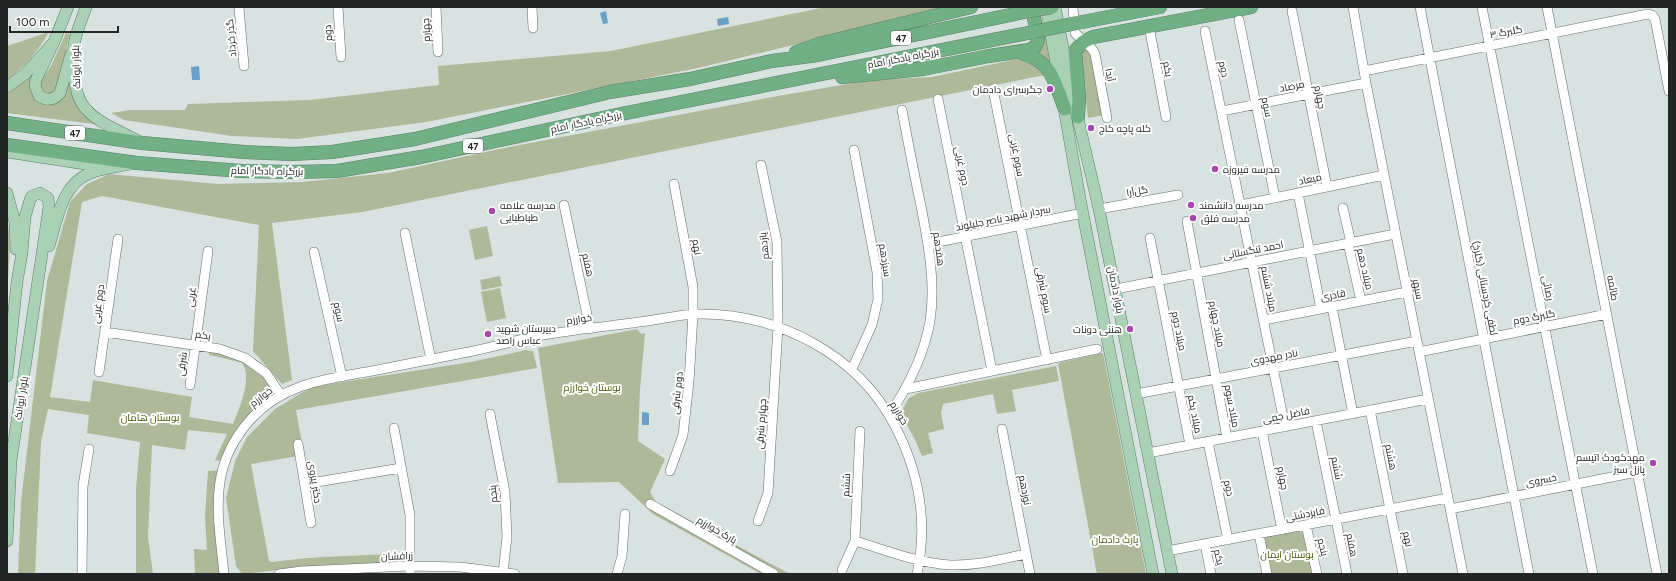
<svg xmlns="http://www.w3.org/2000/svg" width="1676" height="581" font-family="Figtree,Cairo,sans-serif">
<rect width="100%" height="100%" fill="#d8e2e0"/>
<path fill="#adb998" d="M826,7H949L698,68L426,122L297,139L232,136L124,120L111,113L131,110H185L188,104L310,100L439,85L438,66L611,51Z
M49,32C38,51 25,67 7,80V46Z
M66,33L70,34L57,88L52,93L45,94L40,90L39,84L51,66Z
M1044,35H1047L1055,77L1032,53L1043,43Z
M1085,47L1092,54L1104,115L1088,118L1080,48Z
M1017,59L1038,63L1045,75L362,212L272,223L292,380L282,384L253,351L259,225L102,196L82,202L50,397L90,402L93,380L98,381L192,397L189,417L233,424C239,409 253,378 242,363C231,360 221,357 209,355V352C245,357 258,364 276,396L222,461L215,460L227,434L188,430L185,450L152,445L148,537L153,574H136V490L140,442L87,433L89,415L48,409L41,442L35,574H18L21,502L47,281L70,202L87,184L109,174L218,184L302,182L388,173L509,147L778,96L870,80L932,77Z
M38,66L34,75L45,103L70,72L73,93L109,126L7,113V91Z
M7,210L10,245L7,297Z
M487,226L493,256L475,260L469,230Z
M500,276L502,286L482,290L480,280Z
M500,288L506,318L487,322L481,292Z
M637,329L641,334L645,333L640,389L638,441L665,459L650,492L656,502L790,574H761L653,514L619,482L558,483L538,348Z
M526,350L533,351L537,368L296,410L304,455L251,464L269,561L272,562C317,556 362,555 407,554L406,562L403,563L324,565L242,574L236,566L226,498L235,461L247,437L275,409L303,392L317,386L471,362Z
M1103,353L1146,574H1097L1058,363Z
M1056,366L1059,381L1012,390L1016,411L997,414L993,394L943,404L941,413L944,429L928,433L933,453L922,456L916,442L902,415L903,408L909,398L918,393Z
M221,470V568L218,574H195L194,549L207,550L205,517L208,471Z
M1302,529L1313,574H1270L1263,537Z"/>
<path fill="#69a0c5" d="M606,11L608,23L603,24L600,13Z
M728,17L729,24L718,26L717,19Z
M199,66L200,80H192L191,67Z
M642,412L649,413V425H642Z"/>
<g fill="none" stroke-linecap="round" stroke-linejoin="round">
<g stroke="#656e6c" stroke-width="10">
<path id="minor" d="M239,7L244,66
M338,7L341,57
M436,7L438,52
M532,7L533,28
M1073,7L1075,33L1092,49L1095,54L1107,118
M1353,7L1366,83L1463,574
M1420,7L1529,574
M1482,7L1593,574
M1547,7L1657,574
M1292,11L1327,187
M1239,20L1275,198
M1149,26L1166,117
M1205,31L1285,427
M1364,71L1648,14L1652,15L1655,19L1669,91
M993,89L1047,360
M938,99L992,371
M1222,111L1366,83
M1298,193L1321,309
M564,205L590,329
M1241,205L1384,175
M1343,208L1351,243
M1099,209L1178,195
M1187,221L1227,438
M405,233L431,360
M1150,238L1190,445
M1348,243L1361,301
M928,244L1083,213
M314,252L342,377
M1116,289L1395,234
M1332,307L1353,414
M1264,320L1407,292
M105,332L220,349L245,358L266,373L281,395
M1419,352L1607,314
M852,369L872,325L878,299L877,272L854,150
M99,372L118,239
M190,385L208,251
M906,389L1097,349
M1136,394L1417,341
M1370,410L1403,574
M490,414L505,492L507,537L503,573
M889,415C908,387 924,355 930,321C936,282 928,243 921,206C914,174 908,142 902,110
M1316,421L1347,574
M394,428L410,515V574
M1002,429L1030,574
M1262,431L1282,530
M1208,442L1228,540
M298,444L311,523
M1148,453L1428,399
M670,471L683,435L689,382L693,314V287L674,184
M305,484L401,468
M650,504L774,574
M1450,509L1637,472
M758,521L768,493L778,326L777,242L761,165
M1306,525L1317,574
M1259,534L1267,574
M855,541C886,550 917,563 950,565C976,566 1001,559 1026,554
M1205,544L1211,574
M1167,551L1448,498
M842,570L855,541L860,431
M82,574L83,486L89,449
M224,574C218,515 207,467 251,419C284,383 327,379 372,371C403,365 433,359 463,353C486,349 509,342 533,337C568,330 604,327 639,322C658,320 677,315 695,314C776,312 857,353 895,426C919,472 928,522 917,574
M279,574L302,571L409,566L460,567L515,574
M617,574L622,556L625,514"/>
</g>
<g stroke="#558063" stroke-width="12">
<path id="major" d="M86,7C82,19 76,32 74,45C72,63 73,96 86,109C99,124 121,131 138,141
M1046,7L1081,204L1153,574
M1055,7L1071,89L1099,209L1172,574
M54,42L36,80L35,86L39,96C47,101 54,100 60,93L71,54
M7,87L25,74L54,42L68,7
M7,152L105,167
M7,193L15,222L16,249
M49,246C57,221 61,186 88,174C101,168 117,167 131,164
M7,376L17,282L22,253L25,217L30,200L32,196L40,193L48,198L49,207L11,461L7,541"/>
</g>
<g stroke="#558063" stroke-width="14">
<path id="highway" d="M1077,23L1160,7
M796,52L819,44L971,7
M1019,52C1053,62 1053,79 1065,109
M842,77L923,69L989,56L1029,50L1035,47L1038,40L1032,7
M1078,117L1079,98L1075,51L1083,42L1093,37L1251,7
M7,123L142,143L244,152L292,154L332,152L415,139L610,92L690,79L772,61L818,55L1029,11
M7,145L137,163L242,171L292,172L337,171L421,157L621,114L1033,32"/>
</g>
<use href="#minor" stroke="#fff" stroke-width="9"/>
<use href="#major" stroke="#aad0b6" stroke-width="11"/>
<use href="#highway" stroke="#71b085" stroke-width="13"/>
<g stroke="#558063" stroke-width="14" stroke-linecap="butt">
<path id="highway-bridge" d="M1029,11L1052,7
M1033,32L1077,23"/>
</g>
<use href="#highway-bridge" stroke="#71b085" stroke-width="13"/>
</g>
<g fill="#a747b0" stroke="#fff" stroke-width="1.5">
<circle cx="1050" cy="89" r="4"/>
<circle cx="1091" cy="128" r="4"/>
<circle cx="1215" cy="169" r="4"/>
<circle cx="1191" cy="205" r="4"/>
<circle cx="492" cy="211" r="4"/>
<circle cx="1193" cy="218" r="4"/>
<circle cx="1130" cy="329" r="4"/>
<circle cx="488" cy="334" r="4"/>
<circle cx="1653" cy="463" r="4"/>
</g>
<g text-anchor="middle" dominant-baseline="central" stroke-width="4" stroke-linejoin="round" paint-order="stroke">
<g fill="#fff" stroke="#646766" stroke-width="1">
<rect x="891" y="31" width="20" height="14" rx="3"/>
<rect x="65" y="126" width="20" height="14" rx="3"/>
<rect x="463" y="139" width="20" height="14" rx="3"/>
</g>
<g font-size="9" font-weight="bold" fill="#222625">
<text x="901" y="38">47</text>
<text x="75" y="133">47</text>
<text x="473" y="146">47</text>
</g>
<g font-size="10" fill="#222625" stroke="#fff">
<text transform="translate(426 30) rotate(-93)">چهارم</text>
<text transform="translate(1506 32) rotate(-11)">گلبرگ ۳</text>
<text transform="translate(328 33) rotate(-93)">دوم</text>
<text transform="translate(231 38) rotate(-95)">گذر خرداد</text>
<text transform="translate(903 58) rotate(-11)">بزرگراه یادگار امام</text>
<text transform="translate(76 67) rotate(-92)">بلوار ایوانک</text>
<text transform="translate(1168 69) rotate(79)">یکم</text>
<text transform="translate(1224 69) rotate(78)">دوم</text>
<text transform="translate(1110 75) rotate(79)">آیدا</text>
<text transform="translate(1292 86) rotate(-11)">مرصاد</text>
<text transform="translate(1320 97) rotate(79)">چهارم</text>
<text transform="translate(1267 107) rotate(78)">سوم</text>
<text transform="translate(586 122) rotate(-12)">بزرگراه یادگار امام</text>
<text transform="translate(1017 155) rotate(79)">سوم غربی</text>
<text transform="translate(962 166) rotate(79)">دوم غربی</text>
<text transform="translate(267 171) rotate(1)">بزرگراه یادگار امام</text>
<text transform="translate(1310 179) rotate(-12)">میعاد</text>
<text transform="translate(1137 191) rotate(-10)">گل‌آرا</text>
<text transform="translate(1003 218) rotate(-11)">سردار شهید ناصر جلیلوند</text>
<text transform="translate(764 246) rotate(-96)">یازدهم</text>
<text transform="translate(697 247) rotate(80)">نهم</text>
<text transform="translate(939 249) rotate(82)">هفدهم</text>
<text transform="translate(1253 250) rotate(-11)">احمد تنگستانی</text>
<text transform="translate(885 260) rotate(81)">سیزدهم</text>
<text transform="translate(588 265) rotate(78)">هفتم</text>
<text transform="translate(1365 269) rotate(77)">میلاد دهم</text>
<text transform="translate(1485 288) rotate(79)">لطفی کردستانی (گلرخ)</text>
<text transform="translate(1548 288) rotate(79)">رضائی</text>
<text transform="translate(1613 288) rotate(79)">طائمه</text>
<text transform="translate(1269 289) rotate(79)">میلاد ششم</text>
<text transform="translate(1418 289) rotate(79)">سپهر</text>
<text transform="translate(1044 290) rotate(79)">سوم شرقی</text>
<text transform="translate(1116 290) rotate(79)">بلوار دادمان</text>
<text transform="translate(1333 295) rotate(-11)">قادری</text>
<text transform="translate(191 297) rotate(-82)">غربی</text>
<text transform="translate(98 304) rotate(-82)">دوم غربی</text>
<text transform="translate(339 312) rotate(78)">سوم</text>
<text transform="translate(1534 317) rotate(-11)">گلبرگ دوم</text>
<text transform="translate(579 319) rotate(-8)">خوارزم</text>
<text transform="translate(1217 324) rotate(79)">میلاد چهارم</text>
<text transform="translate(1179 331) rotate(79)">میلاد دوم</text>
<text transform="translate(203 335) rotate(8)">یکم</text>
<text transform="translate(1274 357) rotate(-11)">نادر مهدوی</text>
<text transform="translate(182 364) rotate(-82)">شرقی</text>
<text transform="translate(677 393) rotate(-84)">دوم شرقی</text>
<text transform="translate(261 397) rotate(-38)">خوارزم</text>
<text transform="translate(21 398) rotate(-81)">بلوار ایوانک</text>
<text transform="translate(1232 406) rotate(79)">میلاد سوم</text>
<text transform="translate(899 413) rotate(59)">خوارزم</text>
<text transform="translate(1195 414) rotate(79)">میلاد یکم</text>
<text transform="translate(1286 415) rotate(-11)">فاضل جمی</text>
<text transform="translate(761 424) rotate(-86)">چهارم شرقی</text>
<text transform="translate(1391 457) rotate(79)">هشتم</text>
<text transform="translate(1337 468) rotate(79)">ششم</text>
<text transform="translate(1283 478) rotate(79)">چهارم</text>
<text transform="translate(1541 480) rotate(-11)">خسروی</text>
<text transform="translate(315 482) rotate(81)">دکتر پیروی</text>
<text transform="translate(846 485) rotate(-87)">ششم</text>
<text transform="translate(1229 488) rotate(78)">دوم</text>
<text transform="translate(1025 490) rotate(79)">نوزدهم</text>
<text transform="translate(493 494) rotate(-97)">پنجم</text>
<text transform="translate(1305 514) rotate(-11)">فایزدشتی</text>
<text transform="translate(717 530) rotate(30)">پارک خوارزم</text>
<text transform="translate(1408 539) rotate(79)">نهم</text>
<text transform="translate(1352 545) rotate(79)">هفتم</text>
<text transform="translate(1323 547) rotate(77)">پنجم</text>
<text transform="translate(397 556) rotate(-2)">زرافشان</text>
<text transform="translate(1219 557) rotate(77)">یکم</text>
</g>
<g font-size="10" fill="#222625" stroke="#fff" text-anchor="start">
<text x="1042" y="89" text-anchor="end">جگرسرای دادمان</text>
<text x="1099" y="128">کله پاچه کاج</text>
<text x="1223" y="169">مدرسه فیروزه</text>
<text x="500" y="205">مدرسه علامه<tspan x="500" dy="12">طباطبایی</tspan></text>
<text x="1199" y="205">مدرسه دانشمند</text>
<text x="1201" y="218">مدرسه فلق</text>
<text x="496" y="328">دبیرستان شهید<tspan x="496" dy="12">عباس راصد</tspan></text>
<text x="1122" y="329" text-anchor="end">هننی دونات</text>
<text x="1645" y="457" text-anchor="end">مهدکودک اتیسم<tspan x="1645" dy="12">پازل سبز</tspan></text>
</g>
<g font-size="10" fill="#465d03" stroke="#fff">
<text x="592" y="387">بوستان خوارزم</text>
<text x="150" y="417">بوستان هامان</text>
<text x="1115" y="539">پارک دادمان</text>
<text x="1287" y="554">بوستان ایمان</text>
</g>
</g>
<rect width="1676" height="581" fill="none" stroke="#222625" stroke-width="16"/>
<path d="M10 26v6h108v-6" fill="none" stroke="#222625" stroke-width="2"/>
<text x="16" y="26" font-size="12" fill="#222625" stroke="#ffffff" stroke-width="3" paint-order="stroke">100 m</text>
</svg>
